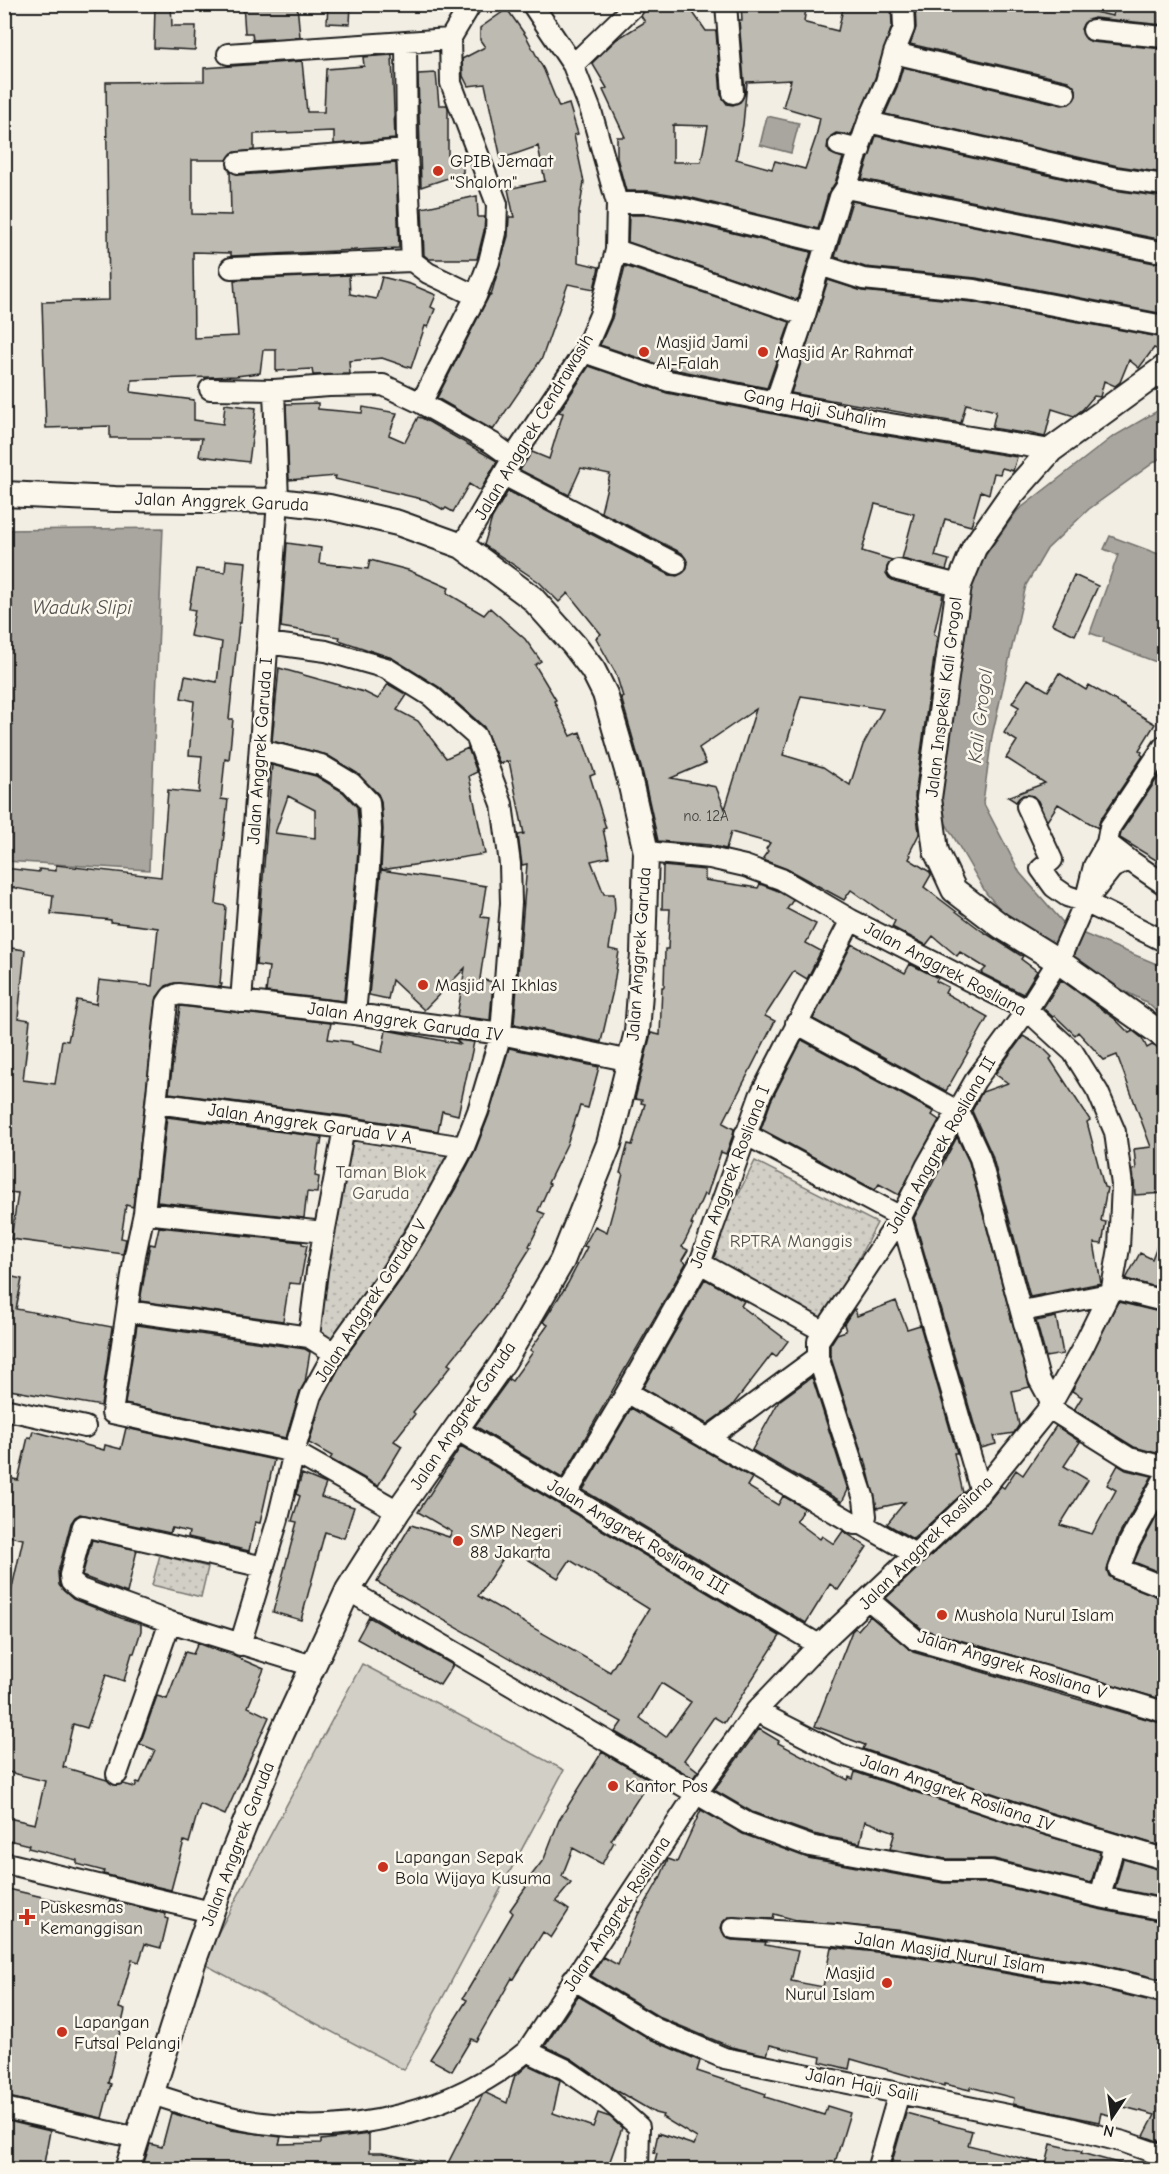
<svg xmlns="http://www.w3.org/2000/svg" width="1169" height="2174" font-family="'Comic Neue',sans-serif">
<defs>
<pattern id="park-dots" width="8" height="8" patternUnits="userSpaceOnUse" patternTransform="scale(1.5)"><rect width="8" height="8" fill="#d2cfc6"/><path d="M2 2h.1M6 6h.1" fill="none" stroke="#b4b1aa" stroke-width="1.8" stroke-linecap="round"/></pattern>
</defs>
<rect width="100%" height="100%" fill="#f2eee4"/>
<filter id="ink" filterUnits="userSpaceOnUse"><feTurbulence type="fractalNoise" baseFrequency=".0167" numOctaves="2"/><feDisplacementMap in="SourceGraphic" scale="12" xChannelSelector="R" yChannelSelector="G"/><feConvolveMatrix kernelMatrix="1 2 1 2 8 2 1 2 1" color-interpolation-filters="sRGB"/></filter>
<g filter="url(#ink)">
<path fill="#d2cfc6" stroke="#777671" stroke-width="1.5" d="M362,1664L564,1770L404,2070L202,1963Z"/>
<path fill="url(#park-dots)" stroke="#777671" stroke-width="1.5" d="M344,1132L453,1150L331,1349L312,1335L327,1279Z
M755,1161L877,1223L826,1321L705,1260Z
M160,1555L208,1567L201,1597L152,1585Z"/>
<path fill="#a9a6a0" stroke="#716f6b" stroke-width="1.5" d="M767,116L799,123L791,153L760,145Z
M1164,407V455L1089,509L1047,549L1026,585L992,736L983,802L1020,873L1067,927L1164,967V1018L1146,1002L1061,959L1023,935L986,893L930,796L975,570L1017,511L1111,438Z
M163,528L149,870L5,861V530Z
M1110,536L1164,556V665L1103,642L1104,638L1090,633L1118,555L1104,549Z"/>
<path fill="#bdbab1" stroke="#1c1c1c" stroke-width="1.5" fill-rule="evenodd" d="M155,4H171L172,26H196L195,50L154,48Z
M243,4H297L300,37L253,40L252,33H245Z
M328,4H351L350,24L327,23Z
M648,4H687L706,31H716L721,95L727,104L733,105L740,102L745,93L739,20H742L741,4H807L804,21L806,23L838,31L844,4H891L892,26L875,78L851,135L836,133L831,136L828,142L827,148L830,153L843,158L835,183L828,194L818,229L688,197L650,191H626L617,158V137H625L603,90L607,88L592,63L617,39L645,22L641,16ZM791,80L783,107L820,118L816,137L805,169L775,161L772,169L736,159L743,125L747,82ZM673,125L708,126L701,162H673Z
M915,4H1058L1113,16L1115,4H1164V25L1094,18L1084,23L1081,29L1086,39L1092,42L1164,49V173L1118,166L885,114L897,87L903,67L1062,105L1069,104L1076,96V89L1068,81L910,44L916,28Z
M507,9L526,36L544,70L559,107L569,104L578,134L574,135L584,182L579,212L578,262L599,267L594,289L568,284L542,358L493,430L437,398L490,294L491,295L508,236L509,217H514L508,189L545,181L538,146L501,159L485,84L468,86L463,76L462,59L485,47L480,40V28Z
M392,55L395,139L334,144V131L254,134V150L232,153L227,160H192V214L231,215L230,171L239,175L396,163L399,248L231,256V253L193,252L194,338L238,336L234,280L349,275L350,294L376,299L382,277L410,284L436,295L431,307L435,309L428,327L425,326L411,368L382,358L349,361L350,374L313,375L312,369L276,371V350H263L260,373L236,376L132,380L131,392L194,400V420L223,424L225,404L256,408L249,462L199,456L202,438H110V426L46,428L42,302L109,300L106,82L204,81V68L302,61L307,112H324L326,69L364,66L363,57Z
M436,73L439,105H447L448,108V156H463V173L421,187L418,74Z
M876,136L1113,190L1164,197V243L1158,239L862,179Z
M477,196L478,217H485L484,231L477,259H429L424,255L422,208Z
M852,201L1154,263L1164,259V314L976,278L865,267L835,257Z
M647,215L683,221L811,252L797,300L628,242L629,215Z
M625,266L790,322L767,388L672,369L600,345L612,318Z
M828,280L862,291L972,302L1164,338V346H1160L1159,350L1154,348L1139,368L1129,360L1120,382L1115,386L1104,381L1100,397L1094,396L1083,409L1074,416L1052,409L1045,437L1024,432L1023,433L992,428L996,411L966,404L961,423L791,393Z
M589,366L667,393L870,433L1017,457L1013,471L1002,468L1000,474L994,473L989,494L981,491L971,526L945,519L935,556L949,560L946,570L902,559L914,514L875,504L862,551L892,560L887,567L886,573L889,578L895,581L943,594L934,634L937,636L915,796L919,834L909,854L911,855L909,859L930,872L931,875L924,887L982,931L1020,955L1023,956L1021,959L1037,971L1023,994L981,973L986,968L960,952L957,956L933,936L926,945L892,927L895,921L851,890L844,900L787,869L766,861L763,858L768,851L766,849L770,843L731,832L726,849L709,845L658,841L643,774L621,697H623L616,674L596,638L601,634L568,593L559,602L539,582L484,545L492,518L508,491L670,575L677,576L686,570L688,563L682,553L601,512L610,474L581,468L569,495L520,470L532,452L549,459L563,413L559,412ZM801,696L883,709L863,745L850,785L823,767L783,755ZM756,709L725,809L716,787L671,778L706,763L699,748Z
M318,403V409L362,413L363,407L397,413L389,435L405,442L418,417L422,418L497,461L480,491L469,484L453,512L446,508L444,510L426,500L335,479L336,476L289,480L286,404Z
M287,543L321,548L319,563L368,569L370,560L408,570L449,588L447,593L484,615L490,608L525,639L541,661L535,665L556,700L554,701L571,736L580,732L595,774L590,776L606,828L603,829L609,857L591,861L604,894H614L615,909L609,949L619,951L613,990L601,1042L514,1024L527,864L522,865L518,835L524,834L509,761L500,764L484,727L439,687L392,658L339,640L340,637L281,627Z
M226,560L246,562L241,623H239L229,719H233L229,760L225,759L221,799L228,800L216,904L226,906L220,984H222L221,987L174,983L166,986L157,997L133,1207L126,1205L121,1238L126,1239L123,1254L11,1239L18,1193L4,1192V947L25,950L18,1018L30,1020L23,1080L55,1084L62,1040L68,1041L77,1000L96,1004L99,980L152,986L158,928L111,922V920L51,914L53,895L4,886V868L39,872V869L56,871V865L161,877L168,790L199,793L202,756L189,755L194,701L181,698L185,676L217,682L222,642L190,636L195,610L189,609L196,569L225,572Z
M1074,575L1098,586L1075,635L1052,624Z
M279,668L364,692L378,699L388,684L407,695L397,710L418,721L446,758L468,748L477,772L469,776L485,854L381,870L383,829L381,801L378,794L357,773L327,755L272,741Z
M1059,673L1086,690L1089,685L1155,724L1139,750L1142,752L1141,754L1143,756L1100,820L1098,828L1058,804L1047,821L1038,801L1033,796L1023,795L1016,802L1008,797L1045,783L1006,758L1017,741L1004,733L1019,707L1012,703L1028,679L1048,691Z
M272,765L316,776L343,792L357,807L359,830L357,866L344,1001L266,992L269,967L256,965ZM288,796L315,810V838L275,833Z
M1163,770L1164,771V865L1120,838L1121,832Z
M663,866L705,870V880L758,888L760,884L776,890L793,900L787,909L816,924L806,943L821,951L807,979L794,971L765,1016L775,1021L723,1123L734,1129L733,1135L726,1154L721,1152L707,1195L704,1194L691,1224L693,1225L682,1247L688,1250L682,1260L686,1263L562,1478L475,1426L509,1379L512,1381L533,1352L530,1350L548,1325L543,1322L568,1283L587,1247L584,1246L595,1226L607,1232L623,1174L620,1173L628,1144L632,1145L645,1104L641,1103L642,1100L635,1099L651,1033L660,1035L662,987H664L665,949H668L670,909H662Z
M381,870L486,886L481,917L489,918L480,979L493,982L490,1020L457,1016L465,968L424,1010L392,980L388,999L369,995Z
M852,944L905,973L910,964L938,978L936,981L948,987L945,993L988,1017L946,1091L813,1019Z
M1061,980L1115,1019L1129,1033L1133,1031L1142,1038L1147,1048L1152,1045L1160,1049L1164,1057V1193L1135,1195L1133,1170L1136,1169L1134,1149L1151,1147L1117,1055L1104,1060L1078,1032L1075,1035L1055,1016L1053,1017L1043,1008Z
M180,1006L331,1023L328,1039L352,1042V1044L382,1052L386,1030L460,1044L456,1040L474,1042L458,1115L442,1111L438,1131L346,1116L169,1093Z
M1023,1036L1042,1047L1052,1057L1050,1059L1090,1120L1087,1122L1104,1187L1107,1188L1101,1221L1106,1222L1102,1244L1094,1243L1101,1283L1030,1297L992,1155L972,1111L982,1092L1008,1083L995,1074Z
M802,1040L934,1112L932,1115L939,1120L899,1195L879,1184L875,1190L761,1129L771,1101Z
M509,1048L599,1067L588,1108L580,1106L567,1144L548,1183L550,1184L538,1211L545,1214L529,1246L531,1247L491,1311L448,1364L451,1366L413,1412L415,1414L394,1441L402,1446L378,1486L330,1459L332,1456L309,1443L322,1400L344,1359L402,1278L456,1188L475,1151L489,1115Z
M167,1117L322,1137L321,1145H319L315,1176L319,1177L317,1193L307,1192L304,1218L157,1202Z
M957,1137L969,1162L1030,1387L1012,1391L1019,1425L1014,1433L994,1436L996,1444L981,1448L914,1218Z
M159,1227L302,1242V1244L307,1245L300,1284L289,1283L283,1321L140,1301L150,1244L155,1245Z
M1163,1230L1164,1289L1126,1279L1140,1253L1152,1259Z
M4,1275L22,1279L16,1309L112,1327L101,1406L4,1389Z
M705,1279L744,1301L741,1306L788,1341L776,1357L772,1354L732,1406L707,1424L643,1388Z
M896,1301L907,1329L920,1325L957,1453H954L963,1493L913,1539L887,1524L905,1502L877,1508L865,1459L864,1460L830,1355V1345L837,1334L846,1331L844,1324L853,1310L855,1309L857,1316Z
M1118,1302L1164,1313V1455L1134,1447L1074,1410L1082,1397L1072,1391Z
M1056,1317L1063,1354L1046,1357L1036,1321Z
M137,1325L305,1349L310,1352L305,1382L300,1391L286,1438L125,1404Z
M812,1377L848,1490L842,1502L752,1450L779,1401Z
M631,1408L752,1478L747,1486L778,1505L783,1496L804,1508L796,1521L820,1539L822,1536L834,1544L843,1531L867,1547L838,1590L830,1584L806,1623L583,1490Z
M1056,1426L1080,1442L1064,1466L1088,1480L1060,1525L1092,1534L1116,1490L1107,1485L1118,1465L1126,1470L1152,1476L1118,1537L1107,1570L1109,1576L1115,1580L1164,1599V1700L922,1629L886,1598L989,1501L1001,1486L1004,1488L1016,1470L1023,1475Z
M126,1428L274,1460L260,1523L255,1522L249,1551L188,1537L189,1532L172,1528L170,1533L80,1514L75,1517L71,1523L58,1572L59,1585L64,1591L73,1599L121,1618L141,1624V1631L134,1653H132L124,1681L106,1675L87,1728L73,1724L63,1767L107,1780L114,1785L123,1784L135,1787L137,1782L140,1783L155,1750L140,1744L157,1696L167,1699L185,1652L193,1654L198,1643L221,1652L222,1651L264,1669L248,1707L269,1717L225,1815L200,1804L189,1843L184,1841L171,1890L103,1874L104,1871L77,1864V1860L28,1848L29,1845L4,1839V1817L35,1824L45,1781L4,1771V1623L23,1539L4,1535V1477L18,1480L28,1437L31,1438L33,1431L104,1450L105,1445L121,1449Z
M461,1446L780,1636L724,1723L714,1717L684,1760L698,1771L693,1778L615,1732L622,1722L377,1582L411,1525L449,1537L452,1532L418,1512ZM510,1548L558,1578L570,1560L649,1609L610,1672L478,1596ZM661,1683L691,1702L666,1737L640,1718Z
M302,1474L326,1484L321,1497L354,1507L344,1538L325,1532L301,1620L273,1612L297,1522L292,1521L300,1496L296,1494Z
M1164,1503V1574L1134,1562L1140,1548Z
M92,1540L137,1550L127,1593L82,1576Z
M870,1616L913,1652L1164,1724L1161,1736L1164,1737V1847L1048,1812L863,1749L865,1745L815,1726L852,1631L855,1628L858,1630Z
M369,1617L453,1665L440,1685L357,1639Z
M759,1729L779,1741L778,1743L848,1780L849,1777L853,1779L855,1772L1041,1834L1100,1852L1091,1883L994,1859H946L890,1849L895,1832L865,1821L860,1843L813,1834L752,1812L714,1790Z
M602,1752L650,1780L611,1840L614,1842L602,1864L573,1848L562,1876L571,1883L556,1901L569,1910L551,1938L543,1932L514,1979L512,1978L476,2041L471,2039L452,2071L430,2059L467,2000L463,1998L513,1913L510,1910L526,1887L524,1885L544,1859L559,1820Z
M701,1810L743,1834L808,1858L943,1883H990L1098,1909L1164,1922V1980L1087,1961L1047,1956L906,1931L800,1921L774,1914L773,1919L728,1917L723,1922L721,1928L726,1938L732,1940L766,1942L765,1945L798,1951L791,1981L823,1987L831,1947L903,1955L1043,1980L1084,1985L1164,2004V2134L1160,2142L1144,2136L1155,2115L1120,2106L1117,2117L1101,2113L1099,2122L1013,2104L1014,2098L970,2087V2090L944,2084V2086L851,2059L849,2069L820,2062L821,2057L770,2045L767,2055L731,2047L661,2018L591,1976L603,1957L618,1965L639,1912L640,1913L661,1876L668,1859L677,1862Z
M1123,1859L1164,1871V1898L1115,1888Z
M4,1888L107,1912L110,1900L166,1914L165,1918L168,1919L161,1948L145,1944L139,1962L132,1960L119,2008L125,2010L108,2083L111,2084L102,2118L4,2096Z
M578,1996L650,2039L700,2061L697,2071L766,2094L765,2097L824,2115L827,2106L850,2113L833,2169H653L657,2153L654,2152L658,2133L694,2145L697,2138L662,2117L663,2115L655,2113L614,2089L572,2059L545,2046Z
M528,2065L560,2080L553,2113L593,2127L598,2113L610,2117L622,2128L607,2169H445L483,2094L486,2093L507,2103L515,2075H517Z
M171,2113L231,2130L281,2137L279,2144L321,2143V2140L369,2134V2153H382L427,2162L426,2169H142L150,2144L162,2147Z
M906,2113L972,2131L968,2145L1041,2163V2169H890Z
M4,2120L50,2131L43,2169H4Z
M1051,2144L1082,2151L1081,2153L1122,2164L1121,2169H1045Z"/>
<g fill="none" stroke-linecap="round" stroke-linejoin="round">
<g stroke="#1c1c1c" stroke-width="24">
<path id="minor" d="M726,4L733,93
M1093,30L1164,37
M406,42L407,150L412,261
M894,53L1065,93
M228,54L450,39
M573,65L636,4
M868,122L1116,178L1164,185
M839,145L860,150
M238,163L407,150
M846,188L1156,251
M617,203H648L685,209L826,243
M616,250L805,315
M820,265L863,279L974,290L1164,326
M231,268L412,261L428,273L476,296
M584,352L669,381L872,421L1051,450
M210,389L274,390L329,386L383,385L421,403L492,443L513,458
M776,400L805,315L840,197L846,188L868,122L886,82L894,53L904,28L903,4
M421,403L476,296L489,262L496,233L497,204L451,83L450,39L471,4
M504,475L676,564
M462,546L513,458L584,352L600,315L616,250L617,203L591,111L573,65L532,4
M898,570L959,585
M1164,746L1110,827L1107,843L1129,860L1164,884
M260,750L321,765L351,783L369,802L371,830L369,867L355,1014
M1027,806L1052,860L1041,869L1054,887L1067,896L1085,902L1164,941
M1090,896L1112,868L1129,860
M241,1002L278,501L274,390
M796,1023L959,1112L980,1158L1039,1379L1052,1403
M156,1103L344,1128L464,1147
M745,1134L901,1217L981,1492
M144,1213L324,1232
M700,1263L823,1331
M1112,1288L1164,1301
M127,1311L309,1337L334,1353
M1022,1311L1109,1294
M309,1337L317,1271L344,1128
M627,1392L855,1524H862L915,1554
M1049,1408L1129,1458L1164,1467
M4,1409L85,1427
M456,1429L819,1645
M707,1439L818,1357
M1164,1479L1129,1543L1119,1569L1164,1587
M567,1493L627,1392L700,1263L760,1096L851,920
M398,1511L294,1452L112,1413L135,1255L144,1213L167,1003L171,997L178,994L355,1014L501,1034L631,1061
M862,1524L866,1516L864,1499L818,1357V1341L901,1217L926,1167L975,1081L1027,1010L1060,958L1085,902L1094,866L1107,843
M264,1567L83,1526L70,1575L71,1582L80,1589L170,1622L313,1666
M348,1590L747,1823L810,1846L945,1871H991L1100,1897L1164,1910
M869,1600L916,1640L1079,1686L1164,1712
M240,1645L278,1519L294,1452L311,1395L334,1353L392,1272L426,1217L464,1147L478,1111L501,1034L511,903L510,864L502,804L476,736L431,696L386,668L326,651L267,643
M756,1711L840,1754L1044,1823L1164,1859
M117,1774L170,1622
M10,1864L211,1912
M1100,1897L1114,1845
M733,1928L836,1935L905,1943L1045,1968L1086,1973L1164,1992
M573,1979L656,2029L724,2058L1062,2126L1124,2142L1164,2156
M527,2051L565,2069L603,2095L639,2127L638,2170
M152,2094C187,2105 224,2118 262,2123C355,2136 454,2111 527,2051L696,1794L756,1711L819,1645L981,1492L1049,1408L1082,1349L1112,1288L1119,1248L1122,1185L1115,1132L1098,1092L1073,1052L1027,1010L851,920L781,879L745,866L710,858L646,852
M4,2108L137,2138
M877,2170L899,2093"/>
</g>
<g stroke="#1c1c1c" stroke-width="28">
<path id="tertiary" d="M1164,368L1051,450L1011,495L974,548L959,585L929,798L936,851L954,890L1001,926L1058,961L1164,1036
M4,494L115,499L278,501L329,507L398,523L462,546L532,598L574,645L593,670L605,694L629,777L646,852L643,954L637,1032L609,1144L562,1261L504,1361L398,1511L348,1590L333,1623L281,1735L231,1858L193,1963L127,2170
M1159,2170L1164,2160"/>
</g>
<use href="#minor" stroke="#fbf7ec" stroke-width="20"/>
<use href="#tertiary" stroke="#fbf7ec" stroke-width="24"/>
</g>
</g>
<g fill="#c8321e" stroke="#fbf7ec" stroke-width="2">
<circle cx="438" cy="171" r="6"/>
<circle cx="644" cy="352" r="6"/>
<circle cx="763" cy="352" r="6"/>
<circle cx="423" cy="985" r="6"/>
<circle cx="458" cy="1541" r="6"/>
<circle cx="942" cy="1615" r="6"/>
<circle cx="613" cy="1786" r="6"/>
<circle cx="383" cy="1867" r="6"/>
<path d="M24 1908h6v6h6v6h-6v6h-6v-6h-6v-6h6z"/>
<circle cx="887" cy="1983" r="6"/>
<circle cx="62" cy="2032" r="6"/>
</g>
<g text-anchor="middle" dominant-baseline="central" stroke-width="5" stroke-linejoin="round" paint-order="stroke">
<g font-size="15" fill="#444441">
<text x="706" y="816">no. 12A</text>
</g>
<g font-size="18" fill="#1c1c1c" stroke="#fbf7ec" text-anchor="start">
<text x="450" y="161">GPIB Jemaat<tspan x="450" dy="21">"Shalom"</tspan></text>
<text x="656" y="342">Masjid Jami<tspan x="656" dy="21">Al-Falah</tspan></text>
<text x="775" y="352">Masjid Ar Rahmat</text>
<text x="435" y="985">Masjid Al Ikhlas</text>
<text x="470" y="1531">SMP Negeri<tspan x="470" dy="21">88 Jakarta</tspan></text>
<text x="954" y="1615">Mushola Nurul Islam</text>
<text x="625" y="1786">Kantor Pos</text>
<text x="395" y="1857">Lapangan Sepak<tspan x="395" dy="21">Bola Wijaya Kusuma</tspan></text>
<text x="40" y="1907">Puskesmas<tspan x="40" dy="21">Kemanggisan</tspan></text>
<text x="875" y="1973" text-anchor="end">Masjid<tspan x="875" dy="21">Nurul Islam</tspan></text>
<text x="74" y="2022">Lapangan<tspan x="74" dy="21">Futsal Pelangi</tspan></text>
</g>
<g font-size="18" fill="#1c1c1c" stroke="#fbf7ec">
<text transform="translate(815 409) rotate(11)">Gang Haji Suhalim</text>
<text transform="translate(534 427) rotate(-59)">Jalan Anggrek Cendrawasih</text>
<text transform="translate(222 502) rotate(2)">Jalan Anggrek Garuda</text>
<text transform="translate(944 697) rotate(-83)">Jalan Inspeksi Kali Grogol</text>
<text transform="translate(260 751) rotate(-86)">Jalan Anggrek Garuda I</text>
<text transform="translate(639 954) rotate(-86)">Jalan Anggrek Garuda</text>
<text transform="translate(945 969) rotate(28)">Jalan Anggrek Rosliana</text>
<text transform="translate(405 1022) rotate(8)">Jalan Anggrek Garuda IV</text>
<text transform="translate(310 1124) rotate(8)">Jalan Anggrek Garuda V A</text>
<text transform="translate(941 1145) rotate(-60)">Jalan Anggrek Rosliana II</text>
<text transform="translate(730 1177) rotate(-69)">Jalan Anggrek Rosliana I</text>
<text transform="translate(371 1301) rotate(-57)">Jalan Anggrek Garuda V</text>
<text transform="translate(463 1416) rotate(-56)">Jalan Anggrek Garuda</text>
<text transform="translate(638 1537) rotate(31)">Jalan Anggrek Rosliana III</text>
<text transform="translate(926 1543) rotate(-45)">Jalan Anggrek Rosliana</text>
<text transform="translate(1012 1665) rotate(17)">Jalan Anggrek Rosliana V</text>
<text transform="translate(957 1793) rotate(19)">Jalan Anggrek Rosliana IV</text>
<text transform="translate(238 1844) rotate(-69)">Jalan Anggrek Garuda</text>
<text transform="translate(617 1914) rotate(-57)">Jalan Anggrek Rosliana</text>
<text transform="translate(950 1953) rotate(9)">Jalan Masjid Nurul Islam</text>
<text transform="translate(862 2085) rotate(11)">Jalan Haji Saili</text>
</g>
<g font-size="18" fill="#53524f" stroke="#fbf7ec">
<text x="381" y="1172">Taman Blok<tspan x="381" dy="21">Garuda</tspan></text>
<text x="791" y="1241">RPTRA Manggis</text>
</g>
<g font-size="20" font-style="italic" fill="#545351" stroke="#fbf7ec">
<text x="82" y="607">Waduk Slipi</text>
<text transform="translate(980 716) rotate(-83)">Kali Grogol</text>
</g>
</g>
<rect width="1169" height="2174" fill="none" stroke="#fbf7ec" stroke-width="24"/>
<rect x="12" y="12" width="1145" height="2150" fill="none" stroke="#1c1c1c" stroke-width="2" filter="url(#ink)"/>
<g transform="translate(1112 2117) rotate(193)" stroke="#fbf7ec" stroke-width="4.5" paint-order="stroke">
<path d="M0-4.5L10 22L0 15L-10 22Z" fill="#1c1c1c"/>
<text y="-9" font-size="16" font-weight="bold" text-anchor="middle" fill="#1c1c1c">N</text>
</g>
</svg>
